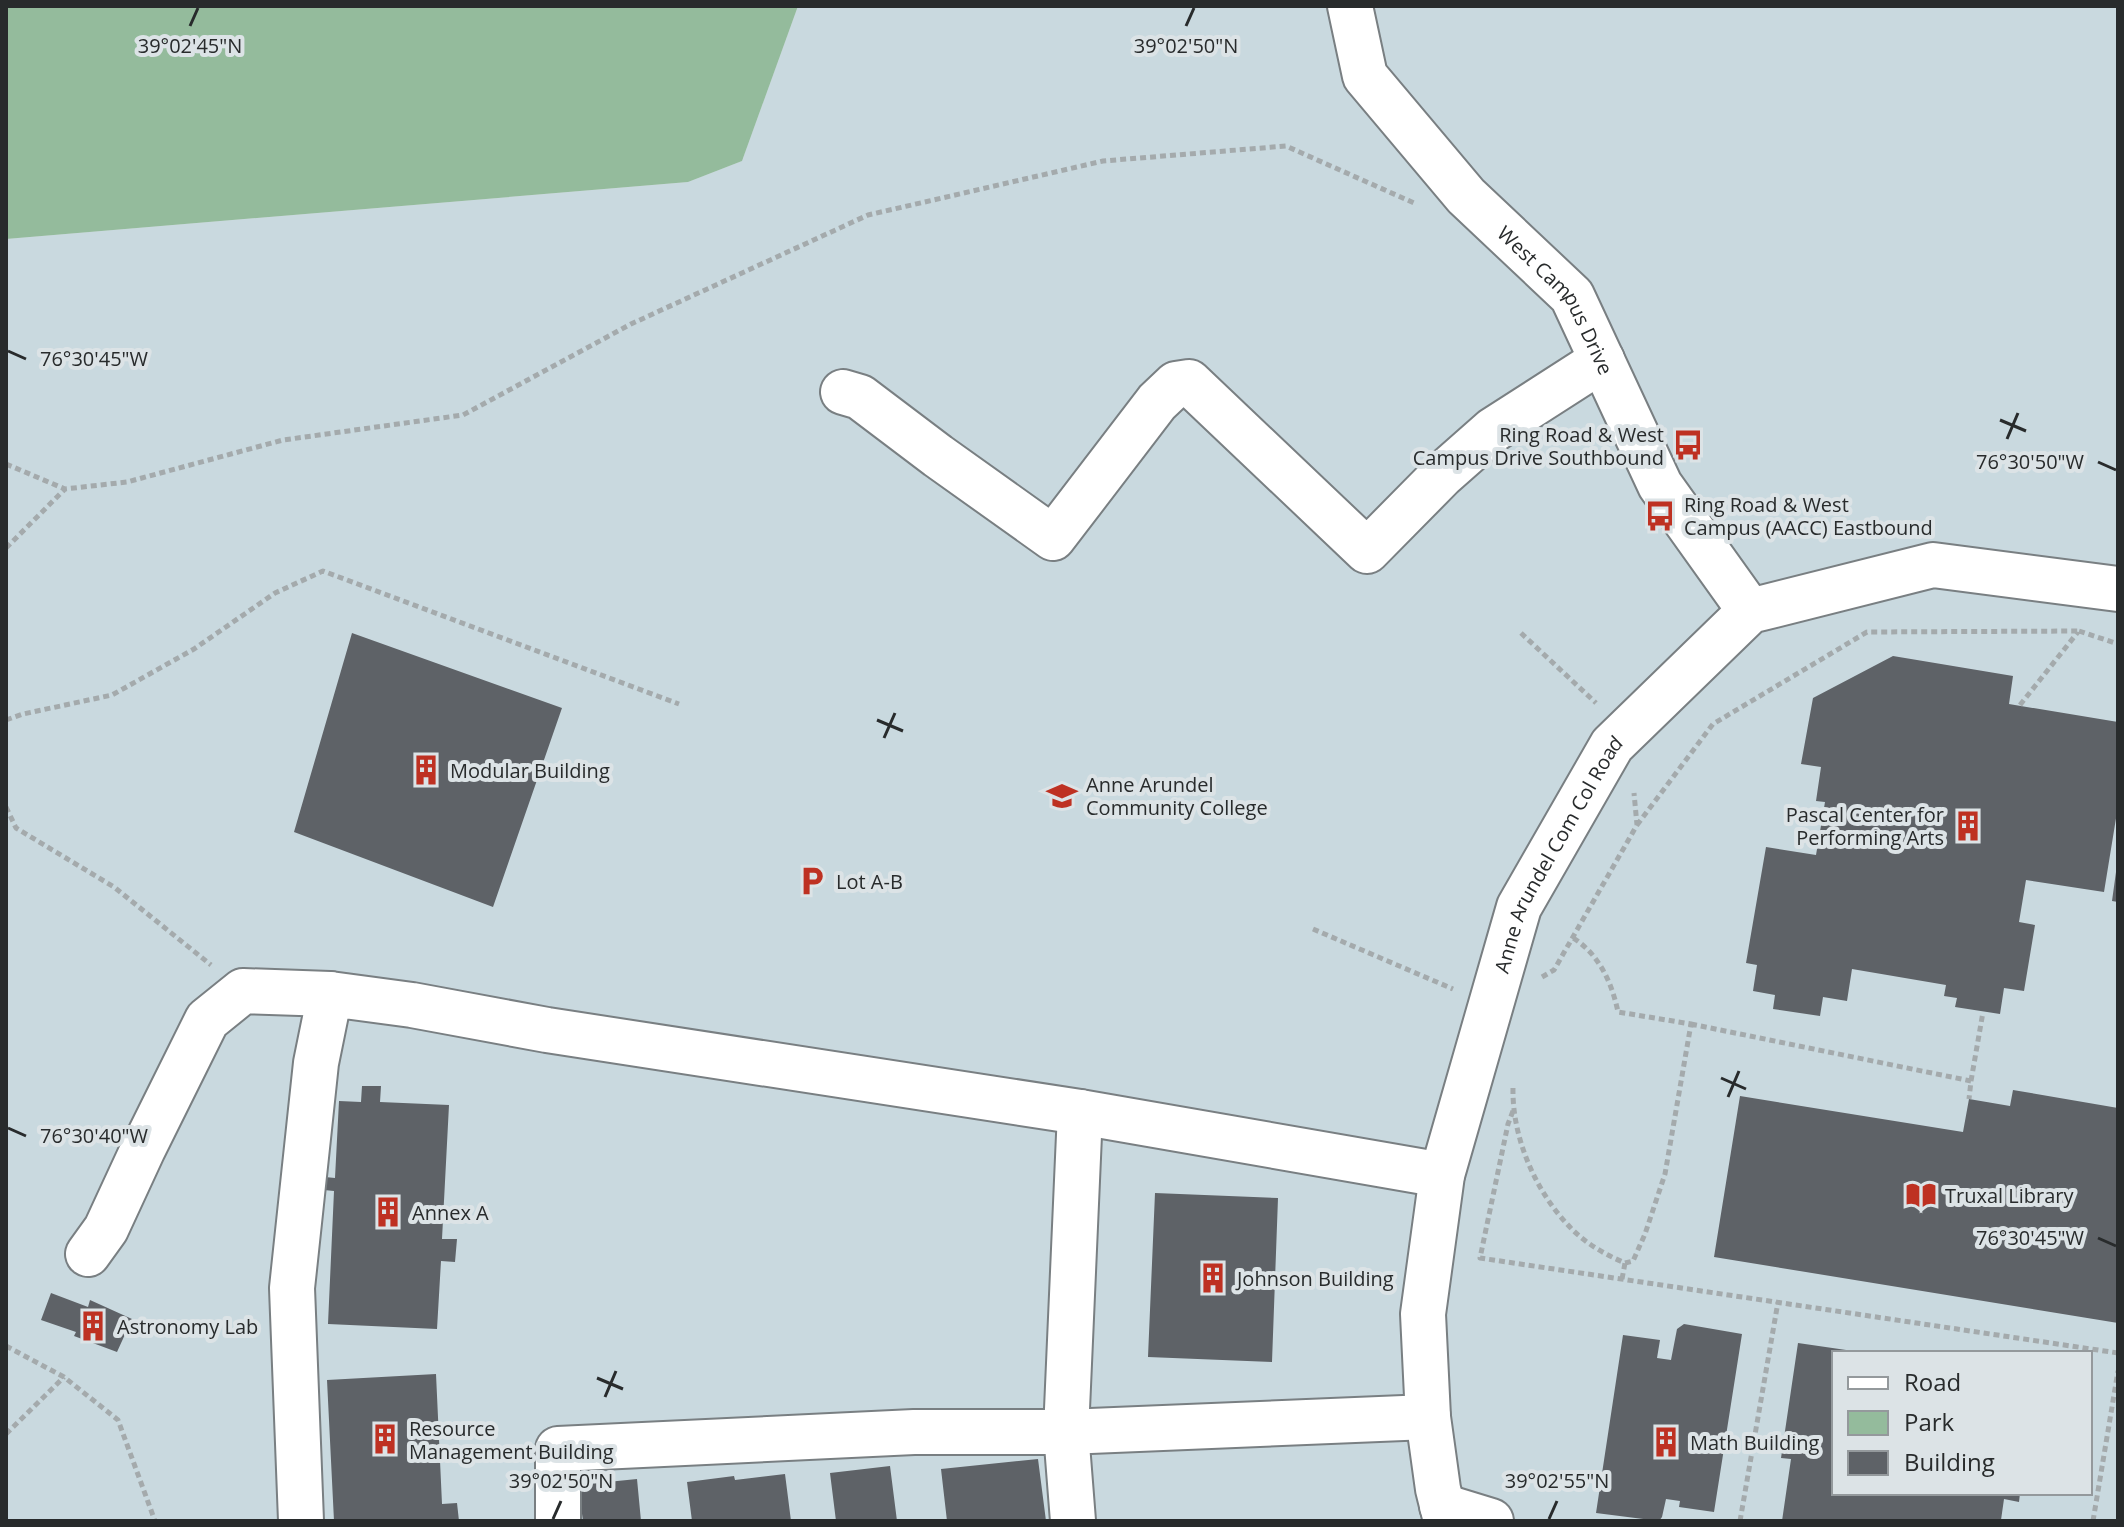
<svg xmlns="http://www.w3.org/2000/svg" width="2124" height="1527" font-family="'Open Sans',sans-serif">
<rect width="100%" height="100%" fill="#dce3e6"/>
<path fill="#c9d9df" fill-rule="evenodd" d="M798,6H2118V1521H6V239L688,182L742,161ZM1834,1353H2090V1493H1834Z"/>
<path fill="#94bb9c" d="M6,6H798L742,161L688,182L6,239Z"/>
<path fill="#5e6267" d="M352,633L562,708L493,907L294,832Z
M1893,656L2013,676L2009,704L2118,722V806L2104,892L2026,880L2019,922L2035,925L2024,991L2004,988L2000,1014L1955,1007L1957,998L1944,996L1946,985L1852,969L1847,1001L1823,997L1820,1016L1773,1009L1775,995L1753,991L1757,965L1746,963L1766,847L1816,855L1825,802L1816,801L1821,767L1801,764L1813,698Z
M2116,872H2118V902L2112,901Z
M362,1086H381L380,1102L449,1105L442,1239H457L455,1262L441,1261L437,1329L328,1324L334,1191L324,1190L325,1177L335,1178L339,1101L361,1102Z
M2013,1090L2118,1108V1323L1714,1257L1740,1096L1963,1132L1969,1099L2010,1106Z
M1155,1193L1278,1198L1272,1362L1148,1357Z
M51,1293L88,1307L90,1300L132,1319L117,1352L74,1336L76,1332L41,1320Z
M1684,1324L1742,1334L1714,1512L1679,1507L1680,1501L1666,1499L1662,1517L1659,1521L1596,1513L1623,1335L1660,1340L1657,1358L1671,1360L1677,1329Z
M1798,1343L1853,1351V1353H1834V1493H2020L2019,1502L2004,1499L2001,1520L1998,1521H1782L1791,1459L1781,1458Z
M436,1374L442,1504L457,1503L459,1521H334L327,1380Z
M1038,1459L1046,1521H947L941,1469Z
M890,1466L897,1521H836L830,1473Z
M785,1474L791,1521H692L687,1482L734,1476L735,1480Z
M637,1479L641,1521H583L578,1485Z"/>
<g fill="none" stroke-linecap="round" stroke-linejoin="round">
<g stroke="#797f82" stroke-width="48">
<g id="minor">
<path id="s1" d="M1350,6L1365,76L1466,196L1572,296L1660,485L1750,611"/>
<path d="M843,392L860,397L938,456L1053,538L1157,402L1176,384L1189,382L1367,551L1442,475L1493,430L1602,360"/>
<path d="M88,1254L106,1229L143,1149L207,1020L243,991L330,994"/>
<path d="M1442,1506L1491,1521"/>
<path d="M301,1521L292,1288L316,1063L330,994L412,1005L547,1030L1080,1112L1442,1175"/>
<path d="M558,1521V1449L914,1432H1066L1428,1417"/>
<path d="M1073,1521L1066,1432L1080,1112"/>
<path id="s2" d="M1446,1521L1438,1489L1428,1417L1423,1314L1442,1175L1519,907L1612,745L1750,611L1933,565L2118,589"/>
</g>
</g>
<path stroke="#a4aaac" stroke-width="5" stroke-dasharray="6 4" stroke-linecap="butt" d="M6,464L65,489L127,482L283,440L463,415L631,324L868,215L1103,161L1286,146L1414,203
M6,548L65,489
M2079,631L2118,644
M1521,633L1596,703
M2020,705L2078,632
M6,720L23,714L112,695L194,649L275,593L323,571L679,704
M6,807L16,828L114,887L211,965
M1637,825L1713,724L1867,632L2079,631
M1313,929L1453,989
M1542,977L1554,970L1637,825L1634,793
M1691,1024L1971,1081L1969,1099
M1971,1081L1983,1012
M1513,1088C1512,1137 1535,1190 1568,1225C1583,1242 1604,1254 1625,1263L1633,1261L1645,1234L1665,1174L1691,1024L1618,1012C1612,983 1599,954 1573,938
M1513,1111L1508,1124L1480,1258L2118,1353
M1622,1279L1625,1263
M6,1346L64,1377L118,1420L155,1521
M6,1434L64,1377
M1740,1521L1778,1302
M2093,1521L2118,1371"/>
<use href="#minor" stroke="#fff" stroke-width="44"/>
</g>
<path fill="none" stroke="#282b2c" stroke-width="3" d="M190,26L198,8M1186,26L1194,8M8,351L26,359M2000,420L2026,431M2007,439L2018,413M2098,462L2116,470M877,720L903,731M884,738L895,713M1721,1078L1746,1089M1728,1097L1739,1071M8,1128L26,1136M2098,1238L2116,1246M597,1378L623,1389M605,1397L616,1371M553,1519L561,1501M1549,1519L1557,1501"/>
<defs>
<g id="bus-bare" transform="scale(2.4)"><path d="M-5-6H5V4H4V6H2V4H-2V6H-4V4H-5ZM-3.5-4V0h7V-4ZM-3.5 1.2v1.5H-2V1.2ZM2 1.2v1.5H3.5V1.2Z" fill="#be3122" stroke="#dce3e6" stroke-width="2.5" paint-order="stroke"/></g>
<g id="building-bare" transform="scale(2.4)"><path d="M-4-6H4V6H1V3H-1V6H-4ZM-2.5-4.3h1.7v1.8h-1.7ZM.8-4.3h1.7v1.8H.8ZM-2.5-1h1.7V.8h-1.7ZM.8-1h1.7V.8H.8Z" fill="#be3122" stroke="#dce3e6" stroke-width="2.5" paint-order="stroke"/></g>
<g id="university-bare" transform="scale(2.4)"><path d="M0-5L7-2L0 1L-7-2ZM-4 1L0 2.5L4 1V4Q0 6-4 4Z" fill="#be3122" stroke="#dce3e6" stroke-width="2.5" paint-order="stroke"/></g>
<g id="parking-bare" transform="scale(2.4)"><path d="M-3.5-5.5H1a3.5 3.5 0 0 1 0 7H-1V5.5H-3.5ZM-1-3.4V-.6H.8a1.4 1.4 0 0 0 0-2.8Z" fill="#be3122" stroke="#dce3e6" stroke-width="2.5" paint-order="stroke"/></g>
<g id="library-bare" transform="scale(2.4)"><path d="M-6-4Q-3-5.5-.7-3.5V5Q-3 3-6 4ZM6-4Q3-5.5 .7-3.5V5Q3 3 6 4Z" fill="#be3122" stroke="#dce3e6" stroke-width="2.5" paint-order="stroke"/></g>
</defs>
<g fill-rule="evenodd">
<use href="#bus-bare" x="1688" y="445"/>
<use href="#bus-bare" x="1660" y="516"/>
<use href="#building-bare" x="426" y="770"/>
<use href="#university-bare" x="1062" y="796"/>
<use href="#building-bare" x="1968" y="826"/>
<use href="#parking-bare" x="812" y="881"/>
<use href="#library-bare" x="1921" y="1195"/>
<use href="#building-bare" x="388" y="1212"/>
<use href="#building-bare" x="1213" y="1278"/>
<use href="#building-bare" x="93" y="1326"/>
<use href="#building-bare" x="385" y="1439"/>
<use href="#building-bare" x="1666" y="1442"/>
</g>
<g text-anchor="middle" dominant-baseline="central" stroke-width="8" stroke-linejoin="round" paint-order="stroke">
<g font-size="20" fill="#282b2c" stroke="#dce3e6">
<text stroke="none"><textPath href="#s1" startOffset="368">West Campus Drive</textPath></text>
<text stroke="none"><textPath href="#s2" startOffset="692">Anne Arundel Com Col Road</textPath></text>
</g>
<g font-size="20" fill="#282b2c" stroke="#dce3e6" text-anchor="start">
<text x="1664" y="434" text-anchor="end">Ring Road &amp; West<tspan x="1664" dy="23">Campus Drive Southbound</tspan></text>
<text x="1684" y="504">Ring Road &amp; West<tspan x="1684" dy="23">Campus (AACC) Eastbound</tspan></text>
<text x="450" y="770">Modular Building</text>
<text x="1086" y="784">Anne Arundel<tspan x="1086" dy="23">Community College</tspan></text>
<text x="1944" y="814" text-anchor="end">Pascal Center for<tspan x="1944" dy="23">Performing Arts</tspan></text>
<text x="836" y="881">Lot A-B</text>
<text x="1945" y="1195">Truxal Library</text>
<text x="412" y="1212">Annex A</text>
<text x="1237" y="1278">Johnson Building</text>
<text x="117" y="1326">Astronomy Lab</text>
<text x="409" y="1428">Resource<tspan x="409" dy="23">Management Building</tspan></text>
<text x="1690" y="1442">Math Building</text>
</g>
</g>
<g font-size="20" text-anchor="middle" fill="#282b2c" stroke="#dce3e6" stroke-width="8" stroke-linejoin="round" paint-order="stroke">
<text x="190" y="53">39°02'45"N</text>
<text x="1186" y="53">39°02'50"N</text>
<text x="94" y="366">76°30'45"W</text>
<text x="2030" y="469">76°30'50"W</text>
<text x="94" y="1143">76°30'40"W</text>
<text x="2030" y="1245">76°30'45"W</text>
<text x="561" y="1488">39°02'50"N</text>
<text x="1557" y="1488">39°02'55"N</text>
</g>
<rect width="2124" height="1527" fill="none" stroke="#282b2c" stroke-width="16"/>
<rect x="1832" y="1351" width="260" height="144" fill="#dce3e6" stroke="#94999c" stroke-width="2"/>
<rect x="1848" y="1377" width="40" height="12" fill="#ffffff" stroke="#94999c" stroke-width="2"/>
<text x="1904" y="1391" font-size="24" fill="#282b2c">Road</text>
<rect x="1848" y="1411" width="40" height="24" fill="#94bb9c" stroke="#94999c" stroke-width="2"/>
<text x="1904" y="1431" font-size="24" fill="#282b2c">Park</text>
<rect x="1848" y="1451" width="40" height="24" fill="#5e6267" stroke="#94999c" stroke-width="2"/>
<text x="1904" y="1471" font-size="24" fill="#282b2c">Building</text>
</svg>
